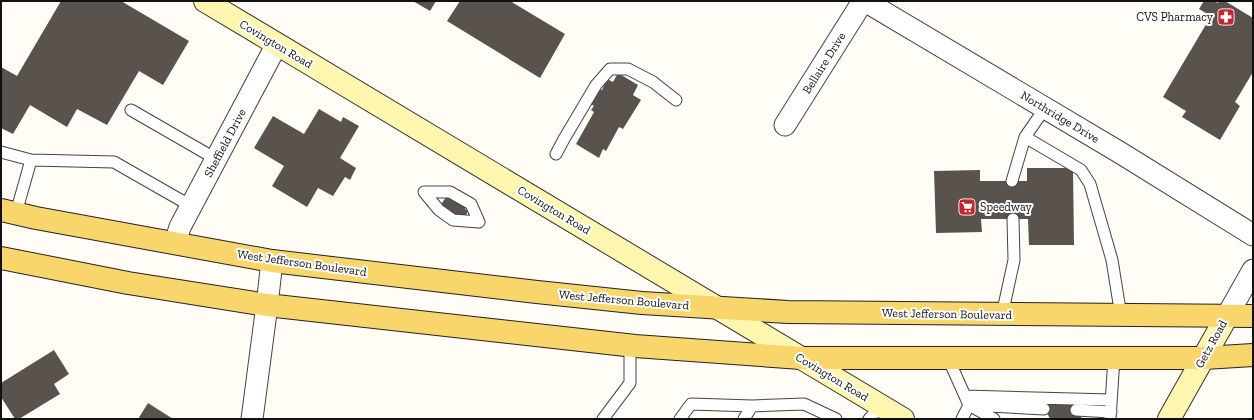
<svg xmlns="http://www.w3.org/2000/svg" width="1254" height="420" font-family="'Zilla Slab',serif">
<rect width="100%" height="100%" fill="#fffdf5"/>
<path fill="#5a524d" d="M61,1H121L189,41L163,85L139,71L107,125L77,109L67,127L30,105L13,134L1,128V67L17,76Z
M413,1H436L430,11Z
M460,1H510L565,34L540,78L447,21Z
M1204,1H1214L1218,3L1219,1H1225L1253,18V72L1235,102L1240,106L1220,140L1182,117L1186,111L1163,97L1211,16L1199,9Z
M618,73L638,85L633,95L641,100L623,129L619,127L606,151L603,149L599,158L576,144L594,112L591,110L594,106L590,103L599,89L602,90L607,79L613,82Z
M319,109L341,122L343,117L359,126L340,158L356,168L350,180L345,177L333,196L318,188L307,207L272,186L284,166L254,148L273,116L304,134Z
M1027,168H1073L1074,245H1029L1028,219H981L982,232L936,233L934,171L980,170V181H1027Z
M446,197L465,207V209L468,211L464,219L458,217L440,206Z
M54,350L69,374L54,384L60,394L19,419H15L1,397V383Z
M1073,402L1082,419H1050L1042,403Z
M148,403L173,419H138Z"/>
<g fill="none" stroke-linecap="round" stroke-linejoin="round">
<g stroke="#444" stroke-width="13">
<path id="lane" d="M1045,108L1025,137L1081,170L1090,184L1112,260L1121,316
M131,110L216,159
M1,152L31,160L114,162L191,206
M556,154L564,139L596,85L610,69H628L653,82L676,100
M1012,181L1025,137
M424,192H450L471,204L479,222L453,220L439,210Z
M16,213L31,160
M1002,315L1014,260L1013,219
M948,358L969,405L962,419
M965,396L1111,400
M1076,410L1111,412
M603,419L630,383V346
M680,419L691,404L752,406L804,404L836,419
M744,419L752,406
M869,419L881,406
M994,419L969,405L1044,409
M1110,419L1114,358"/>
</g>
<g stroke="#444" stroke-width="23">
<path id="street" d="M865,1L1119,152L1253,235
M785,125L863,1
M175,243L180,227L277,44
M1227,316L1253,270
M252,419L267,305L272,261"/>
</g>
<g stroke="#333" stroke-width="24">
<path id="secondary" d="M205,1L903,419
M1169,419L1227,316"/>
</g>
<g stroke="#222" stroke-width="24">
<path id="primary" d="M1,210L36,218L272,261L537,292L642,303L788,312L1253,316
M1,258L128,283L267,305L635,346L801,358H1204L1253,355"/>
</g>
<use href="#lane" stroke="#fff" stroke-width="11"/>
<use href="#street" stroke="#fff" stroke-width="21"/>
<use href="#secondary" stroke="#fff6b0" stroke-width="22"/>
<use href="#primary" stroke="#f9d66b" stroke-width="22"/>
</g>
<defs>
<g id="pharmacy-square" transform="scale(0.9)"><rect x="-9" y="-9" width="18" height="18" rx="4" fill="#c4262e" stroke="#fff"/><path d="M-2-6h4v4h4v4h-4v4h-4v-4h-4v-4h4Z" fill="#fff"/></g>
<g id="supermarket-square" transform="scale(0.9)"><rect x="-9" y="-9" width="18" height="18" rx="4" fill="#c4262e" stroke="#fff"/><path d="M-6-5.5h2.5l.6 2H6L4.5 2H-2.5L-4.4-4H-6ZM-1.5 3.2a1.3 1.3 0 1 0 .1 0ZM3 3.2a1.3 1.3 0 1 0 .1 0Z" fill="#fff"/></g>
</defs>
<g fill-rule="evenodd">
<use href="#pharmacy-square" x="1226" y="17"/>
<use href="#supermarket-square" x="967" y="207"/>
</g>
<g text-anchor="middle" dominant-baseline="central" stroke-width="4" stroke-linejoin="round" paint-order="stroke">
<g font-size="12" fill="#111" stroke="#fff" text-anchor="end">
<text x="1213" y="17">CVS Pharmacy</text>
<text x="980" y="207" text-anchor="start">Speedway</text>
</g>
<g font-size="12" fill="#111" stroke="#fff">
<text transform="translate(276 44) rotate(31)">Covington Road</text>
<text transform="translate(824 63) rotate(-58)">Bellaire Drive</text>
<text transform="translate(1060 117) rotate(31)">Northridge Drive</text>
<text transform="translate(225 143) rotate(-62)">Sheffield Drive</text>
<text transform="translate(554 210) rotate(31)">Covington Road</text>
<text transform="translate(302 263) rotate(8)">West Jefferson Boulevard</text>
<text transform="translate(624 300) rotate(5)">West Jefferson Boulevard</text>
<text transform="translate(947 314) rotate(1)">West Jefferson Boulevard</text>
<text transform="translate(1211 344) rotate(-61)">Getz Road</text>
<text transform="translate(832 377) rotate(31)">Covington Road</text>
</g>
</g>
<rect width="1254" height="420" fill="none" stroke="#111111" stroke-width="4"/>
</svg>
